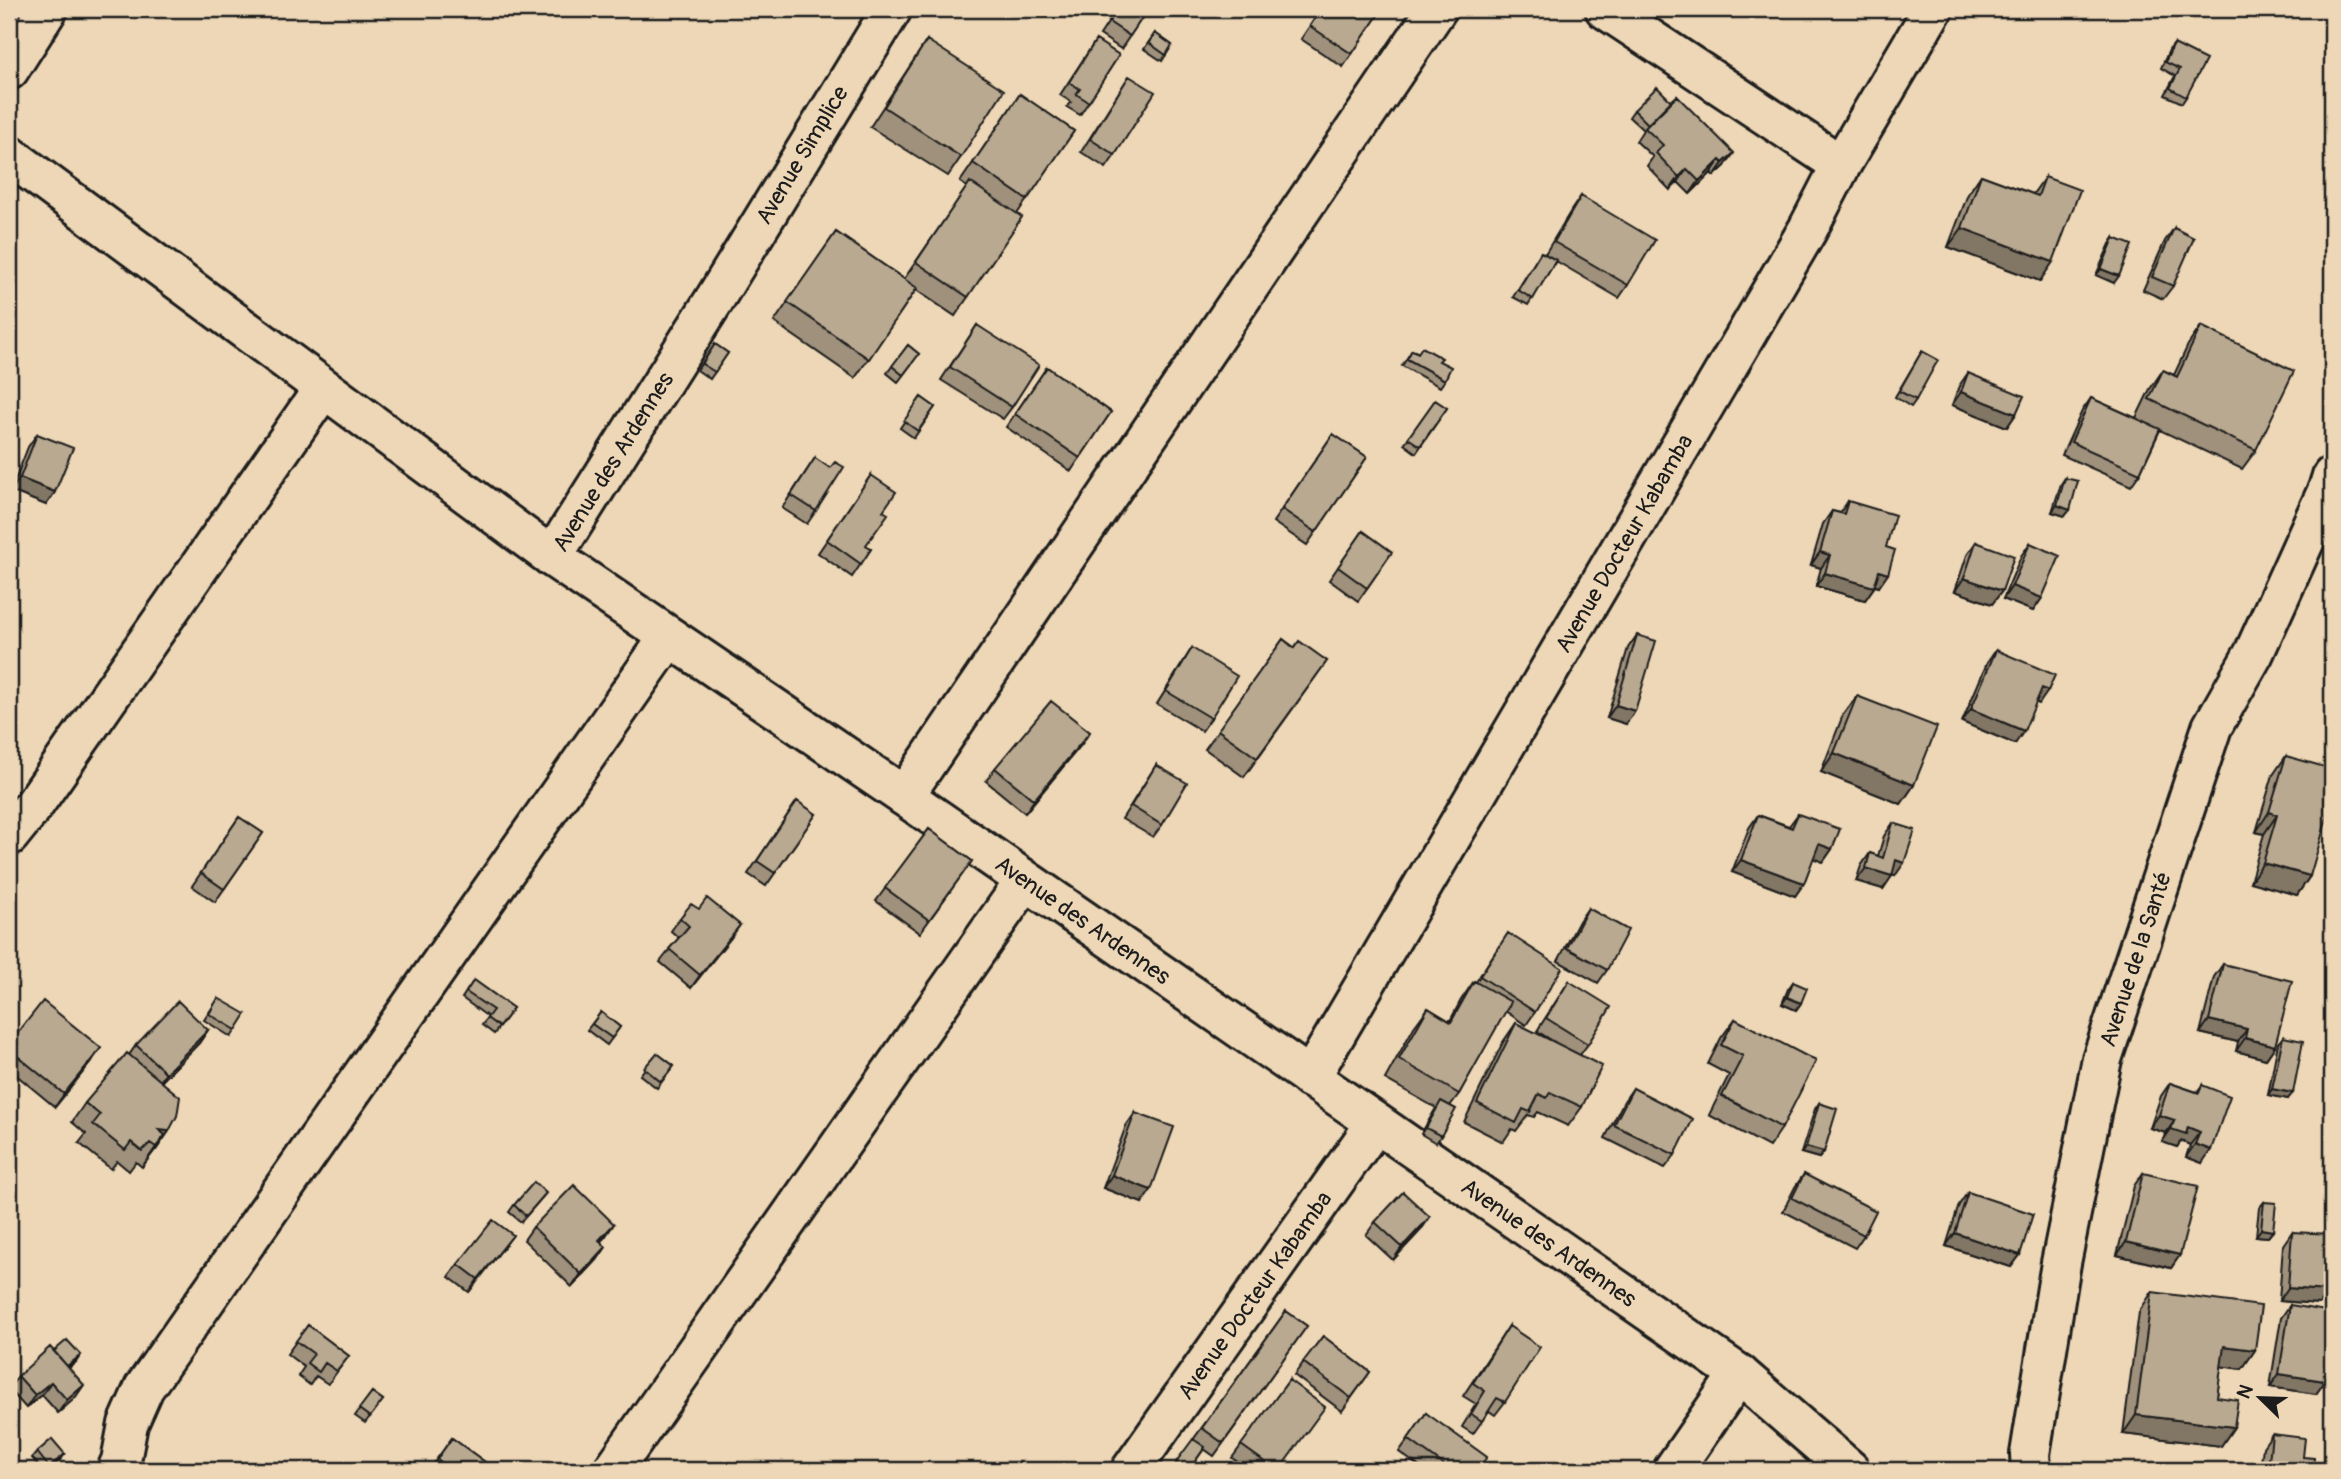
<svg xmlns="http://www.w3.org/2000/svg" width="2341" height="1479" font-family="Pangolin,sans-serif">
<rect width="100%" height="100%" fill="#edd7b6"/>
<filter id="ink" filterUnits="userSpaceOnUse"><feTurbulence type="fractalNoise" baseFrequency=".0143" numOctaves="2"/><feDisplacementMap in="SourceGraphic" scale="14" xChannelSelector="R" yChannelSelector="G"/><feConvolveMatrix kernelMatrix="1 2 1 2 8 2 1 2 1" color-interpolation-filters="sRGB"/></filter>
<g filter="url(#ink)">
<g fill="none" stroke-linecap="round" stroke-linejoin="round">
<g stroke="#1c1c1c" stroke-width="44">
<g id="minor">
<path id="s1" d="M892,9L713,302L552,557L904,796L1739,1374L1850,1470"/>
<path d="M1605,9L1841,165"/>
<path d="M9,70L48,9"/>
<path d="M9,155L552,557"/>
<path d="M904,796L1437,9"/>
<path d="M9,836L34,805L323,389"/>
<path id="s2" d="M1310,1078L1808,229L1841,165L1933,9"/>
<path d="M117,1470L121,1461L128,1424L144,1388L669,637"/>
<path d="M613,1470L1025,881"/>
<path id="s3" d="M1131,1470L1376,1123"/>
<path d="M1673,1470L1739,1374"/>
<path id="s4" d="M2031,1470L2030,1454L2061,1263L2102,1059L2212,727L2254,653L2328,489L2332,476"/>
</g>
</g>
<use href="#minor" stroke="#edd7b6" stroke-width="38"/>
</g>
<path fill="#9f917c" stroke="#1c1c1c" stroke-width="2" d="M1117,9H1148L1121,49L1100,35Z
M1321,9H1382L1343,67L1301,39Z
M1155,33L1172,45L1162,61L1144,49Z
M927,40L961,157L948,176L870,127Z
M1096,40L1119,55L1080,115L1067,107L1071,102L1060,95Z
M2174,44L2186,97L2182,103L2165,95L2175,76L2161,68L2169,50Z
M1129,76L1115,155L1106,168L1081,152Z
M1020,94L1074,131L1017,214L968,297L955,316L916,290L855,378L774,322L836,232L904,279L967,187L960,182Z
M1677,96L1725,166L1714,176L1711,173L1690,194L1678,182L1670,190L1647,166L1653,157L1636,141L1643,130L1629,117L1634,110L1671,101Z
M1981,175L2033,194L2045,177L2040,281L1948,247L1968,194Z
M1581,196L1628,285L1619,298L1556,261L1528,305L1513,297L1541,252L1545,254L1572,209Z
M2174,228L2173,286L2163,299L2143,290L2165,241Z
M2114,238V283L2096,275L2110,244Z
M977,325L1012,407L1003,419L941,380Z
M2201,326L2256,450L2242,469L2160,430L2140,473L2131,486L2062,455L2082,411L2091,398L2136,418L2150,389L2163,370L2174,375L2188,345Z
M715,344L728,353L710,379L697,370Z
M908,345L919,354L898,382L887,373Z
M1412,350L1439,361L1445,380L1440,387L1402,366Z
M1922,351L1916,400L1911,407L1895,397Z
M1047,367L1111,412L1071,471L1006,427Z
M1968,373L2016,414L2007,427L1952,405L1959,386Z
M921,397L935,407L914,438L900,428Z
M1435,400L1447,408L1416,453L1404,444Z
M37,434L55,492L46,505L11,491L28,447Z
M1333,434L1367,457L1307,545L1273,522Z
M815,458L816,511L807,524L782,508Z
M871,475L866,545L871,549L852,577L818,553Z
M2065,478V516L2052,512L2061,484Z
M1848,501L1886,547L1879,587L1875,586L1865,600L1816,586L1821,568L1811,565L1823,524L1832,511L1840,513Z
M1363,531L1392,552L1358,601L1329,580Z
M1976,542L2002,591L1992,604L1955,591L1967,555Z
M2030,543L2042,598L2033,611L2003,599L2021,556Z
M1637,635L1626,724L1607,718L1628,648Z
M1283,639L1294,647L1327,661L1244,777L1205,749Z
M1192,648L1211,718L1202,731L1157,704Z
M1996,650L2039,704L2036,702L2015,744L1962,722L1987,663Z
M2332,687V705L2328,704Z
M1857,696L1914,785L1901,804L1821,772L1843,715Z
M1081,745L1025,813L986,781L995,768Z
M2286,756L2310,876L2297,895L2250,882L2264,834L2256,832L2273,775Z
M1156,765L1162,825L1153,837L1122,819Z
M797,801L816,814L766,886L748,874Z
M1798,814L1832,849L1823,862L1813,858L1804,883L1795,896L1732,872L1749,828L1758,815L1789,826Z
M239,817L263,833L215,902L192,886Z
M1893,823L1895,876L1892,875L1883,889L1856,881L1861,866L1870,853L1878,856L1884,836Z
M929,829L972,861L920,933L876,901Z
M1588,908L1607,970L1598,983L1558,961L1579,921Z
M699,909L740,925L691,988L660,962L679,938L671,931L680,918Z
M1499,946L1535,1012L1526,1025L1505,1011L1459,1094L1450,1106L1441,1136L1436,1143L1421,1134L1436,1108L1385,1079L1414,1027L1428,1008L1450,1021L1461,1000L1474,981L1476,982Z
M2223,964L2275,1046L2266,1059L2236,1051L2238,1042L2200,1033L2214,977Z
M474,980L513,1008L494,1034L482,1025L488,1017L462,998Z
M1569,981L1588,1044L1580,1055L1582,1107L1568,1126L1538,1112L1534,1117L1528,1115L1516,1131L1512,1129L1503,1142L1464,1122L1503,1042L1516,1023L1556,1043L1537,1031Z
M1793,982L1801,1003L1796,1010L1782,1004L1788,989Z
M214,1005L236,1030L231,1037L204,1020Z
M601,1012L620,1027L607,1045L587,1030Z
M1735,1019L1782,1128L1769,1147L1709,1115L1729,1075L1708,1064L1721,1038Z
M208,1030L199,1043L161,1082L169,1131L156,1150H155L142,1167L136,1162L129,1171L117,1161L111,1169L79,1143L86,1134L72,1122L85,1103L129,1055L136,1045Z
M2283,1037L2288,1099L2268,1095L2278,1043Z
M9,1044L92,1061L55,1107L9,1069Z
M657,1053L674,1066L657,1088L640,1075Z
M2170,1083L2197,1092L2202,1085V1163L2186,1157L2190,1145L2181,1141L2177,1147L2162,1142L2166,1133L2150,1128L2161,1096Z
M1633,1088L1675,1155L1665,1168L1605,1138L1624,1101Z
M1819,1103L1824,1152L1819,1158L1801,1153L1815,1109Z
M1135,1113L1142,1203L1103,1188L1126,1126Z
M2143,1173L2180,1255L2171,1268L2117,1255L2134,1186Z
M1804,1174L1864,1235L1855,1248L1783,1211L1795,1187Z
M1968,1192L2020,1255L2011,1267L1946,1246L1959,1205Z
M546,1193L521,1222L509,1212L514,1205Z
M2264,1202L2273,1231L2268,1237L2256,1236L2259,1208Z
M1375,1222L1421,1230L1393,1260L1366,1235Z
M533,1227L605,1237L600,1242L606,1247L597,1260L572,1287L524,1240Z
M2292,1232L2319,1304L2279,1301L2283,1245Z
M513,1235L469,1292L449,1277L458,1264Z
M2152,1292L2255,1350L2242,1369L2221,1366L2217,1397L2234,1427L2221,1446L2123,1434L2139,1312Z
M2290,1305L2325,1381L2316,1394L2270,1387L2281,1318Z
M1286,1311L1307,1326L1214,1456L1204,1449L1189,1470H1173L1172,1469Z
M308,1325L349,1356L328,1384L316,1376L310,1385L298,1376L304,1367L287,1354Z
M1509,1326L1505,1402L1495,1415L1489,1411L1473,1434L1462,1427L1476,1404L1463,1396Z
M1323,1336L1370,1372L1342,1411L1294,1375Z
M54,1351L76,1362L69,1368L75,1398L58,1413L42,1395L26,1408L9,1389L18,1376Z
M1289,1380L1280,1470H1249L1232,1458Z
M372,1392L383,1400L365,1423L355,1416Z
M1426,1413L1477,1470H1424L1399,1452Z
M2272,1434L2303,1457L2313,1470H2260L2263,1447Z
M452,1438L496,1470H429Z
M2332,1442V1470H2326L2328,1448Z
M37,1452L65,1454L60,1460L48,1470H42L32,1458Z"/>
<path fill="#827665" stroke="#1c1c1c" stroke-width="2" d="M1734,153L1725,166L1714,176L1723,163Z
M1720,160L1711,173L1690,194L1699,181Z
M1687,169L1678,182L1670,190L1679,177Z
M1962,228L2053,262L2040,281L1948,247Z
M2101,269L2119,276L2114,283L2096,275Z
M1961,392L2016,414L2007,427L1952,405Z
M20,478L55,492L46,505L11,491Z
M2057,505L2070,510L2065,516L2052,512Z
M1820,552L1830,555L1821,568L1811,565Z
M1879,571L1888,574L1879,587L1870,584Z
M1825,573L1874,587L1865,600L1816,586Z
M1964,578L2002,591L1992,604L1955,591Z
M2012,586L2042,598L2033,611L2003,599Z
M2042,688L2048,691L2039,704L2033,701Z
M2332,697V705L2328,704Z
M1616,705L1635,711L1626,724L1607,718Z
M1971,709L2024,731L2015,744L1962,722Z
M1090,732L1081,745L1025,813L1034,800Z
M1834,753L1914,785L1901,804L1821,772Z
M2269,812L2277,815L2264,834L2256,832Z
M1819,844L1832,849L1823,862L1810,857Z
M1741,860L1804,883L1795,896L1732,872Z
M1896,860L1904,863L1895,876L1887,873Z
M2263,863L2310,876L2297,895L2250,882Z
M1866,868L1892,876L1883,889L1856,881Z
M740,925L731,938L691,988L700,975Z
M1787,997L1801,1003L1796,1010L1782,1004Z
M2209,1020L2247,1029L2238,1042L2200,1033Z
M208,1030L199,1043L157,1086L166,1073Z
M2245,1038L2275,1046L2266,1059L2236,1051Z
M101,1048L92,1061L55,1107L64,1094Z
M2272,1089L2293,1093L2288,1099L2268,1095Z
M2159,1115L2175,1120L2166,1133L2150,1128Z
M2188,1127L2200,1132L2190,1145L2181,1141L2177,1147L2162,1142L2171,1129Z
M159,1130L169,1131L156,1150H155L142,1167L156,1147Z
M2195,1144L2211,1150L2202,1163L2186,1157Z
M1806,1147L1824,1152L1819,1158L1801,1153Z
M1112,1175L1151,1190L1142,1203L1103,1188Z
M1430,1217L1421,1230L1393,1260L1402,1247Z
M614,1224L605,1237L589,1253L599,1240Z
M2261,1229L2273,1231L2268,1237L2256,1236Z
M1955,1233L2020,1255L2011,1267L1946,1246Z
M513,1235L503,1248L469,1292L478,1279Z
M2126,1242L2180,1255L2171,1268L2117,1255Z
M606,1247L597,1260L572,1287L581,1274Z
M2288,1288L2328,1291L2319,1304L2279,1301Z
M2224,1346L2255,1350L2242,1369L2210,1365Z
M81,1355L76,1362L59,1376L64,1370Z
M2279,1374L2325,1381L2316,1394L2270,1387Z
M51,1382L42,1395L26,1408L35,1395Z
M84,1385L75,1398L58,1413L67,1400Z
M2136,1415L2234,1427L2221,1446L2123,1434Z
M65,1454L60,1460L48,1470H46L49,1467Z"/>
<path fill="#b9a990" stroke="#1c1c1c" stroke-width="2" d="M1118,9H1148L1130,36L1109,22Z
M1321,9H1382L1352,54L1310,26Z
M1155,33L1172,45L1166,55L1149,43Z
M927,40L1004,90L961,157L884,107Z
M1096,40L1119,55L1089,102L1076,94L1080,89L1069,82Z
M2174,44L2206,60L2186,97L2170,88L2180,69L2165,62Z
M1129,76L1155,92L1115,155L1090,139Z
M1657,87L1671,101L1648,124L1634,110Z
M1020,94L1074,131L1027,200L973,163Z
M1677,96L1734,153L1723,163L1720,160L1699,181L1687,169L1679,177L1656,153L1663,145L1645,128Z
M1981,175L2038,196L2045,177L2080,190L2053,262L1962,228Z
M970,182L1022,217L968,297L916,262Z
M1581,196L1655,240L1628,285L1554,242Z
M2174,228L2194,238L2173,286L2152,277Z
M836,232L917,288L869,359L787,302Z
M2114,238L2132,245L2119,276L2101,269Z
M1541,252L1556,260L1533,299L1518,290Z
M977,325L1039,365L1012,407L950,367Z
M2201,326L2294,371L2256,450L2149,399L2163,370L2177,377Z
M715,344L728,353L715,372L702,364Z
M908,345L919,354L903,375L892,366Z
M1422,347L1442,358L1439,361L1451,367L1445,380L1407,359L1412,350L1418,353Z
M1922,351L1938,360L1916,400L1899,391Z
M1047,367L1111,412L1080,458L1015,414Z
M1968,373L2024,396L2016,414L1961,392Z
M921,397L935,407L918,431L904,421Z
M2091,398L2160,429L2140,473L2071,442Z
M1435,400L1447,408L1420,446L1408,438Z
M37,434L73,448L55,492L20,478Z
M1333,434L1367,457L1316,532L1282,509Z
M815,458L830,468L835,462L844,467L816,511L791,495Z
M871,475L896,492L883,511L888,514L866,545L871,549L861,564L827,540Z
M2065,478L2078,481L2070,510L2057,505Z
M1848,501L1895,515L1886,547L1895,550L1888,574L1879,571L1874,587L1825,573L1830,555L1820,552L1832,511L1844,514Z
M1363,531L1392,552L1367,588L1338,567Z
M1976,542L2014,556L2002,591L1964,578Z
M2030,543L2060,556L2042,598L2012,586Z
M1637,635L1656,641L1635,711L1616,705Z
M1283,639L1294,648L1299,641L1327,661L1257,758L1218,730Z
M1192,648L1237,676L1211,718L1166,691Z
M1996,650L2055,675L2048,691L2042,688L2024,731L1971,709Z
M1857,696L1937,727L1914,785L1834,753Z
M1051,701L1090,732L1034,800L995,768Z
M2286,756L2332,769V801L2310,876L2263,863L2277,815L2269,812Z
M1156,765L1187,783L1162,825L1131,806Z
M797,801L816,814L775,873L757,861Z
M1798,814L1840,829L1832,849L1819,844L1804,883L1741,860L1758,815L1792,828Z
M239,817L263,833L224,889L201,873Z
M1893,823L1915,830L1904,863L1896,860L1892,876L1866,868L1870,853L1883,858Z
M929,829L972,861L929,920L885,888Z
M707,898L740,925L700,975L669,949L689,926L680,918L691,904L699,909Z
M1588,908L1628,930L1607,970L1567,948Z
M1508,933L1562,968L1535,1012L1480,976Z
M2223,964L2292,981L2275,1046L2245,1038L2247,1029L2209,1020Z
M474,980L513,1008L499,1027L487,1018L493,1010L466,992Z
M1474,981L1511,1002L1459,1094L1399,1059L1428,1008L1451,1022Z
M1569,981L1611,1007L1588,1044L1546,1018Z
M1793,982L1807,988L1801,1003L1787,997Z
M218,998L246,1014L236,1030L209,1014Z
M43,1001L101,1048L64,1094L9,1049V1044Z
M178,1001L208,1030L166,1073L136,1045Z
M601,1012L620,1027L612,1038L592,1024Z
M1735,1019L1816,1061L1782,1128L1722,1096L1743,1056L1721,1045Z
M1516,1023L1602,1066L1582,1107L1550,1092L1547,1098L1539,1094L1530,1112L1523,1109L1516,1123L1477,1103Z
M2283,1037L2303,1041L2293,1093L2272,1089Z
M127,1053L180,1097L177,1116L169,1131L159,1130L165,1135L156,1147L150,1143L142,1151L131,1142L125,1150L93,1124L100,1115L85,1103Z
M657,1053L674,1066L661,1082L644,1068Z
M2170,1083L2199,1093L2202,1085L2230,1096L2211,1150L2195,1144L2200,1132L2188,1127L2186,1134L2171,1129L2175,1120L2159,1115Z
M1633,1088L1693,1119L1675,1155L1614,1125Z
M1441,1101L1456,1109L1441,1136L1426,1128Z
M1819,1103L1837,1109L1824,1152L1806,1147Z
M1135,1113L1174,1127L1151,1190L1112,1175Z
M2143,1173L2198,1186L2180,1255L2126,1242Z
M1804,1174L1876,1211L1864,1235L1792,1198Z
M534,1182L546,1193L526,1216L514,1205Z
M574,1185L614,1224L599,1240L606,1247L581,1274L533,1227Z
M1403,1192L1430,1217L1402,1247L1375,1222Z
M1968,1192L2033,1214L2020,1255L1955,1233Z
M2264,1202L2276,1203L2273,1231L2261,1229Z
M493,1220L513,1235L478,1279L458,1264Z
M2292,1232L2332,1234L2328,1291L2288,1288Z
M2152,1292L2261,1306L2255,1350L2224,1346L2217,1397L2238,1400L2234,1427L2136,1415Z
M2290,1305L2332,1312V1338L2325,1381L2279,1374Z
M1286,1311L1307,1326L1223,1443L1202,1428Z
M308,1325L349,1356L337,1371L325,1363L319,1372L307,1363L314,1354L296,1341Z
M1509,1326L1540,1347L1505,1402L1497,1398L1482,1421L1471,1414L1485,1391L1473,1383Z
M1323,1336L1370,1372L1351,1398L1303,1362Z
M67,1340L81,1355L67,1366L54,1351Z
M50,1347L84,1385L67,1400L51,1382L35,1395L18,1376Z
M1289,1380L1325,1407L1279,1470H1276L1241,1445Z
M372,1392L383,1400L370,1417L359,1409Z
M1426,1413L1487,1457L1477,1470H1451L1408,1439Z
M2272,1434L2305,1438L2303,1457L2314,1458L2313,1470H2268Z
M452,1438L496,1470H453L437,1459Z
M52,1439L65,1454L49,1467L37,1452Z
M1193,1439L1205,1447L1189,1470H1187L1176,1462Z"/>
</g>
<g text-anchor="middle" dominant-baseline="central" stroke-width="5" stroke-linejoin="round" paint-order="stroke">
<g font-size="23" fill="#1c1c1c" stroke="#edd7b6">
<text transform="translate(802 155) rotate(-59)">Avenue Simplice</text>
<text transform="translate(613 462) rotate(-58)">Avenue des Ardennes</text>
<text stroke="none"><textPath href="#s2" startOffset="620">Avenue Docteur Kabamba</textPath></text>
<text stroke="none"><textPath href="#s1" startOffset="1288">Avenue des Ardennes</textPath></text>
<text stroke="none"><textPath href="#s4" startOffset="523">Avenue de la Santé</textPath></text>
<text stroke="none"><textPath href="#s1" startOffset="1855">Avenue des Ardennes</textPath></text>
<text stroke="none"><textPath href="#s3" startOffset="214">Avenue Docteur Kabamba</textPath></text>
</g>
</g>
<rect width="2341" height="1479" fill="none" stroke="#edd7b6" stroke-width="35"/>
<rect x="18" y="18" width="2306" height="1444" fill="none" stroke="#1c1c1c" stroke-width="2.5" filter="url(#ink)"/>
<g transform="translate(2260 1398) rotate(293)" stroke="#edd7b6" stroke-width="5" paint-order="stroke">
<path d="M0-5L12 26L0 18L-12 26Z" fill="#1c1c1c"/>
<text y="-10" font-size="19" font-weight="bold" text-anchor="middle" fill="#1c1c1c">N</text>
</g>
</svg>
